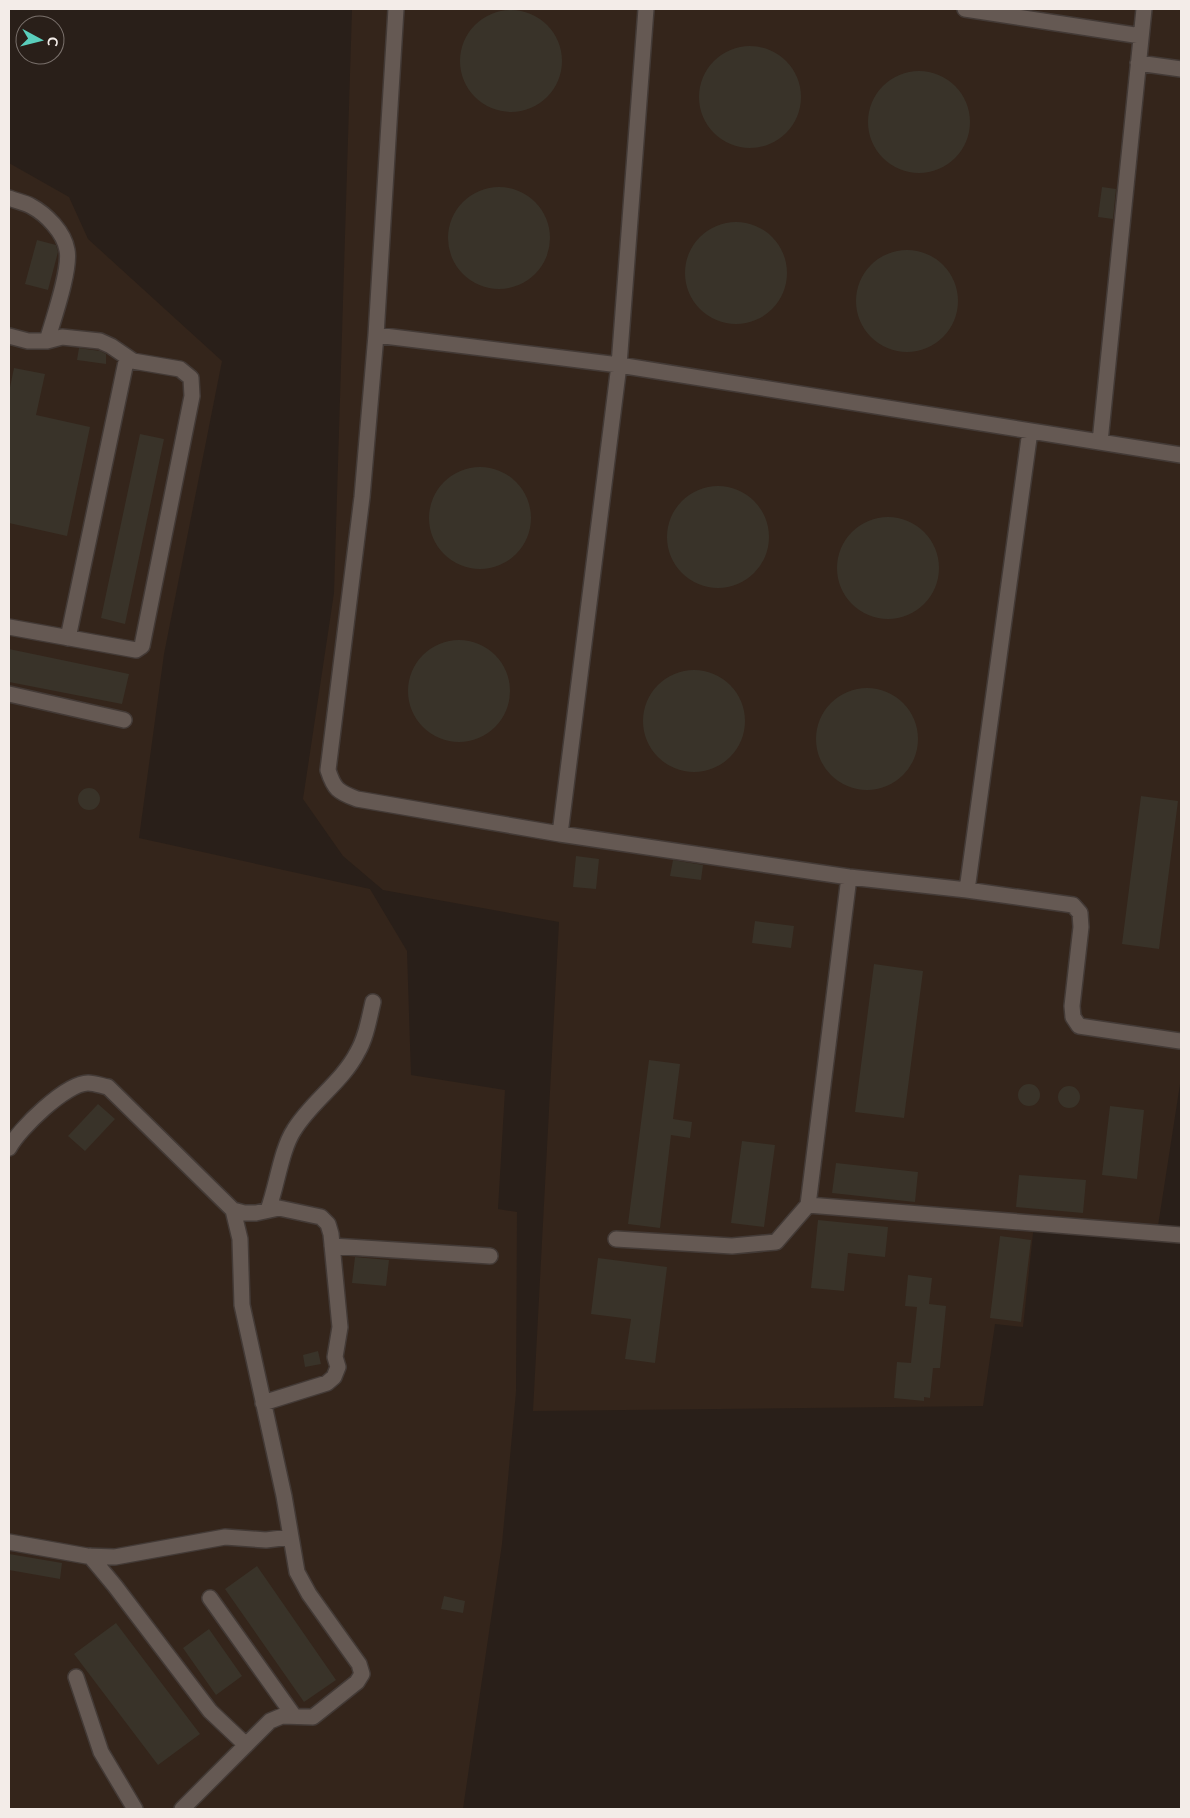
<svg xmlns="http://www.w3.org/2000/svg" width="1190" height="1818" font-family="Mulish,sans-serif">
<rect width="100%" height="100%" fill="#291f19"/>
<path fill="#34251b" d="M352,9H1181V1078L1158,1226L1035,1215L1023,1327L995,1324L983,1406L533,1411L559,922L383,890L343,856L303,799L334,593Z
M9,163L69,197L88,239L222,361L164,654L139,838L370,889L407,951L411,1075L505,1090L498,1209L517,1212L516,1392L502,1544L463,1809H9Z"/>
<path fill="#393329" d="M460 61a51 51 0 1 1 102 0a51 51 0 1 1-102 0Z
M699 97a51 51 0 1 1 102 0a51 51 0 1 1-102 0Z
M868 122a51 51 0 1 1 102 0a51 51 0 1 1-102 0Z
M448 238a51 51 0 1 1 102 0a51 51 0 1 1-102 0Z
M1102,187L1116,189L1113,219L1098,217Z
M685 273a51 51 0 1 1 102 0a51 51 0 1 1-102 0Z
M37,240L56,245L58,252L48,290L25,284Z
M856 301a51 51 0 1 1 102 0a51 51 0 1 1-102 0Z
M79,348L100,351L106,354V364L77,360Z
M14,368L45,374L36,415L90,427L67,536L9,523V392Z
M140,434L164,439L125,624L101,618Z
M429 518a51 51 0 1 1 102 0a51 51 0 1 1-102 0Z
M667 537a51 51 0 1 1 102 0a51 51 0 1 1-102 0Z
M837 568a51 51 0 1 1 102 0a51 51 0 1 1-102 0Z
M408 691a51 51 0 1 1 102 0a51 51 0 1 1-102 0Z
M9,649L129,674L122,704L9,682Z
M643 721a51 51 0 1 1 102 0a51 51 0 1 1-102 0Z
M816 739a51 51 0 1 1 102 0a51 51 0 1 1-102 0Z
M78 799a11 11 0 1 1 22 0a11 11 0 1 1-22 0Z
M1141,796L1178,801L1159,949L1122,944Z
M576,856L599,859L596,889L573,887Z
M673,860L703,865L701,880L670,876Z
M755,921L794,926L791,948L752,943Z
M874,964L923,971L904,1118L855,1112Z
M649,1060L680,1064L673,1119L692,1122L690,1138L671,1135L660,1228L628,1224Z
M1018 1095a11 11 0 1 1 22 0a11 11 0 1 1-22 0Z
M1058 1097a11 11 0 1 1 22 0a11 11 0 1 1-22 0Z
M98,1104L115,1119L85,1151L68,1136Z
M1110,1106L1144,1110L1137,1179L1102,1175Z
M742,1141L775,1145L764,1227L731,1223Z
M836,1163L918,1172L915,1202L832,1193Z
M1019,1175L1086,1180L1083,1213L1016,1207Z
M818,1220L888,1227L885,1257L848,1253L844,1291L811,1288Z
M1000,1236L1031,1240L1021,1322L990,1318Z
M355,1257L389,1260L386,1286L352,1283Z
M598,1258L667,1267L655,1363L625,1359L631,1319L591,1314Z
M908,1275L932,1278L929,1304L946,1306L940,1368H933L930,1398L924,1397V1401L894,1398L897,1362L911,1363L917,1307L905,1306Z
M318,1351L321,1364L305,1367L303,1355Z
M9,1554L62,1563L60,1579L9,1570Z
M257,1566L336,1680L304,1702L225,1589Z
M444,1596L465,1601L463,1613L441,1609Z
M116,1623L200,1734L158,1765L74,1654Z
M209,1629L242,1676L216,1695L183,1648Z"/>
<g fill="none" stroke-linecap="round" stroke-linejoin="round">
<g stroke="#433a36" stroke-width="18">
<path id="minor" d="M396,9L376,335L362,497L328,770C334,789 338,792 357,799L560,834L849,877L967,890L1073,905L1080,913L1081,927L1072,1006L1073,1017L1079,1026L1180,1041
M965,9L1141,36
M1138,63L1181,69
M9,198C16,201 24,202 31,206C46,214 64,232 67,250C71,269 53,320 47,341
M376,335L619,365L1181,455
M9,336L28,341H47L62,337L100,341L111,346L133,361L180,369L191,378L192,396L142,646L136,650L9,627
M1100,442L1144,9
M68,638L127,357
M9,694L124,720
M560,834L619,365L646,9
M967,890L1030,431
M9,1148C19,1129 66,1083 88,1083C95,1083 102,1086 108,1087L233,1210L244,1213H256L279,1208L321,1217L328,1224L331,1234L340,1327L335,1357L338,1367L334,1377L327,1383L263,1403
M808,1205L849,877
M268,1210C277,1186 281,1150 294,1130C311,1102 342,1082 357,1053C366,1038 369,1019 373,1002
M616,1239L732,1246L776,1242L808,1205L1181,1235
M332,1246L490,1256
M9,1542L87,1556L115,1557L225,1537L266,1540L290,1537
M90,1556L115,1586L210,1711L246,1745
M210,1598L294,1716
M76,1677L101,1752L135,1809
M182,1809L270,1721L282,1716L313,1717L357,1682L362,1674L359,1664L309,1594L297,1572L284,1496L242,1305L240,1239L233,1210"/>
</g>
<use href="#minor" stroke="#655953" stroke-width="15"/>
</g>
<rect width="1190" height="1818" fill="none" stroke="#f3ece8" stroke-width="20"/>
<g transform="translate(40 40) rotate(97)"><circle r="24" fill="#291f19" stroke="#7a716c"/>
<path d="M0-4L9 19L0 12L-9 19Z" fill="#5acebc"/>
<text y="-8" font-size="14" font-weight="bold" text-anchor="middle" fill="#f3ece8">С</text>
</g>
</svg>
